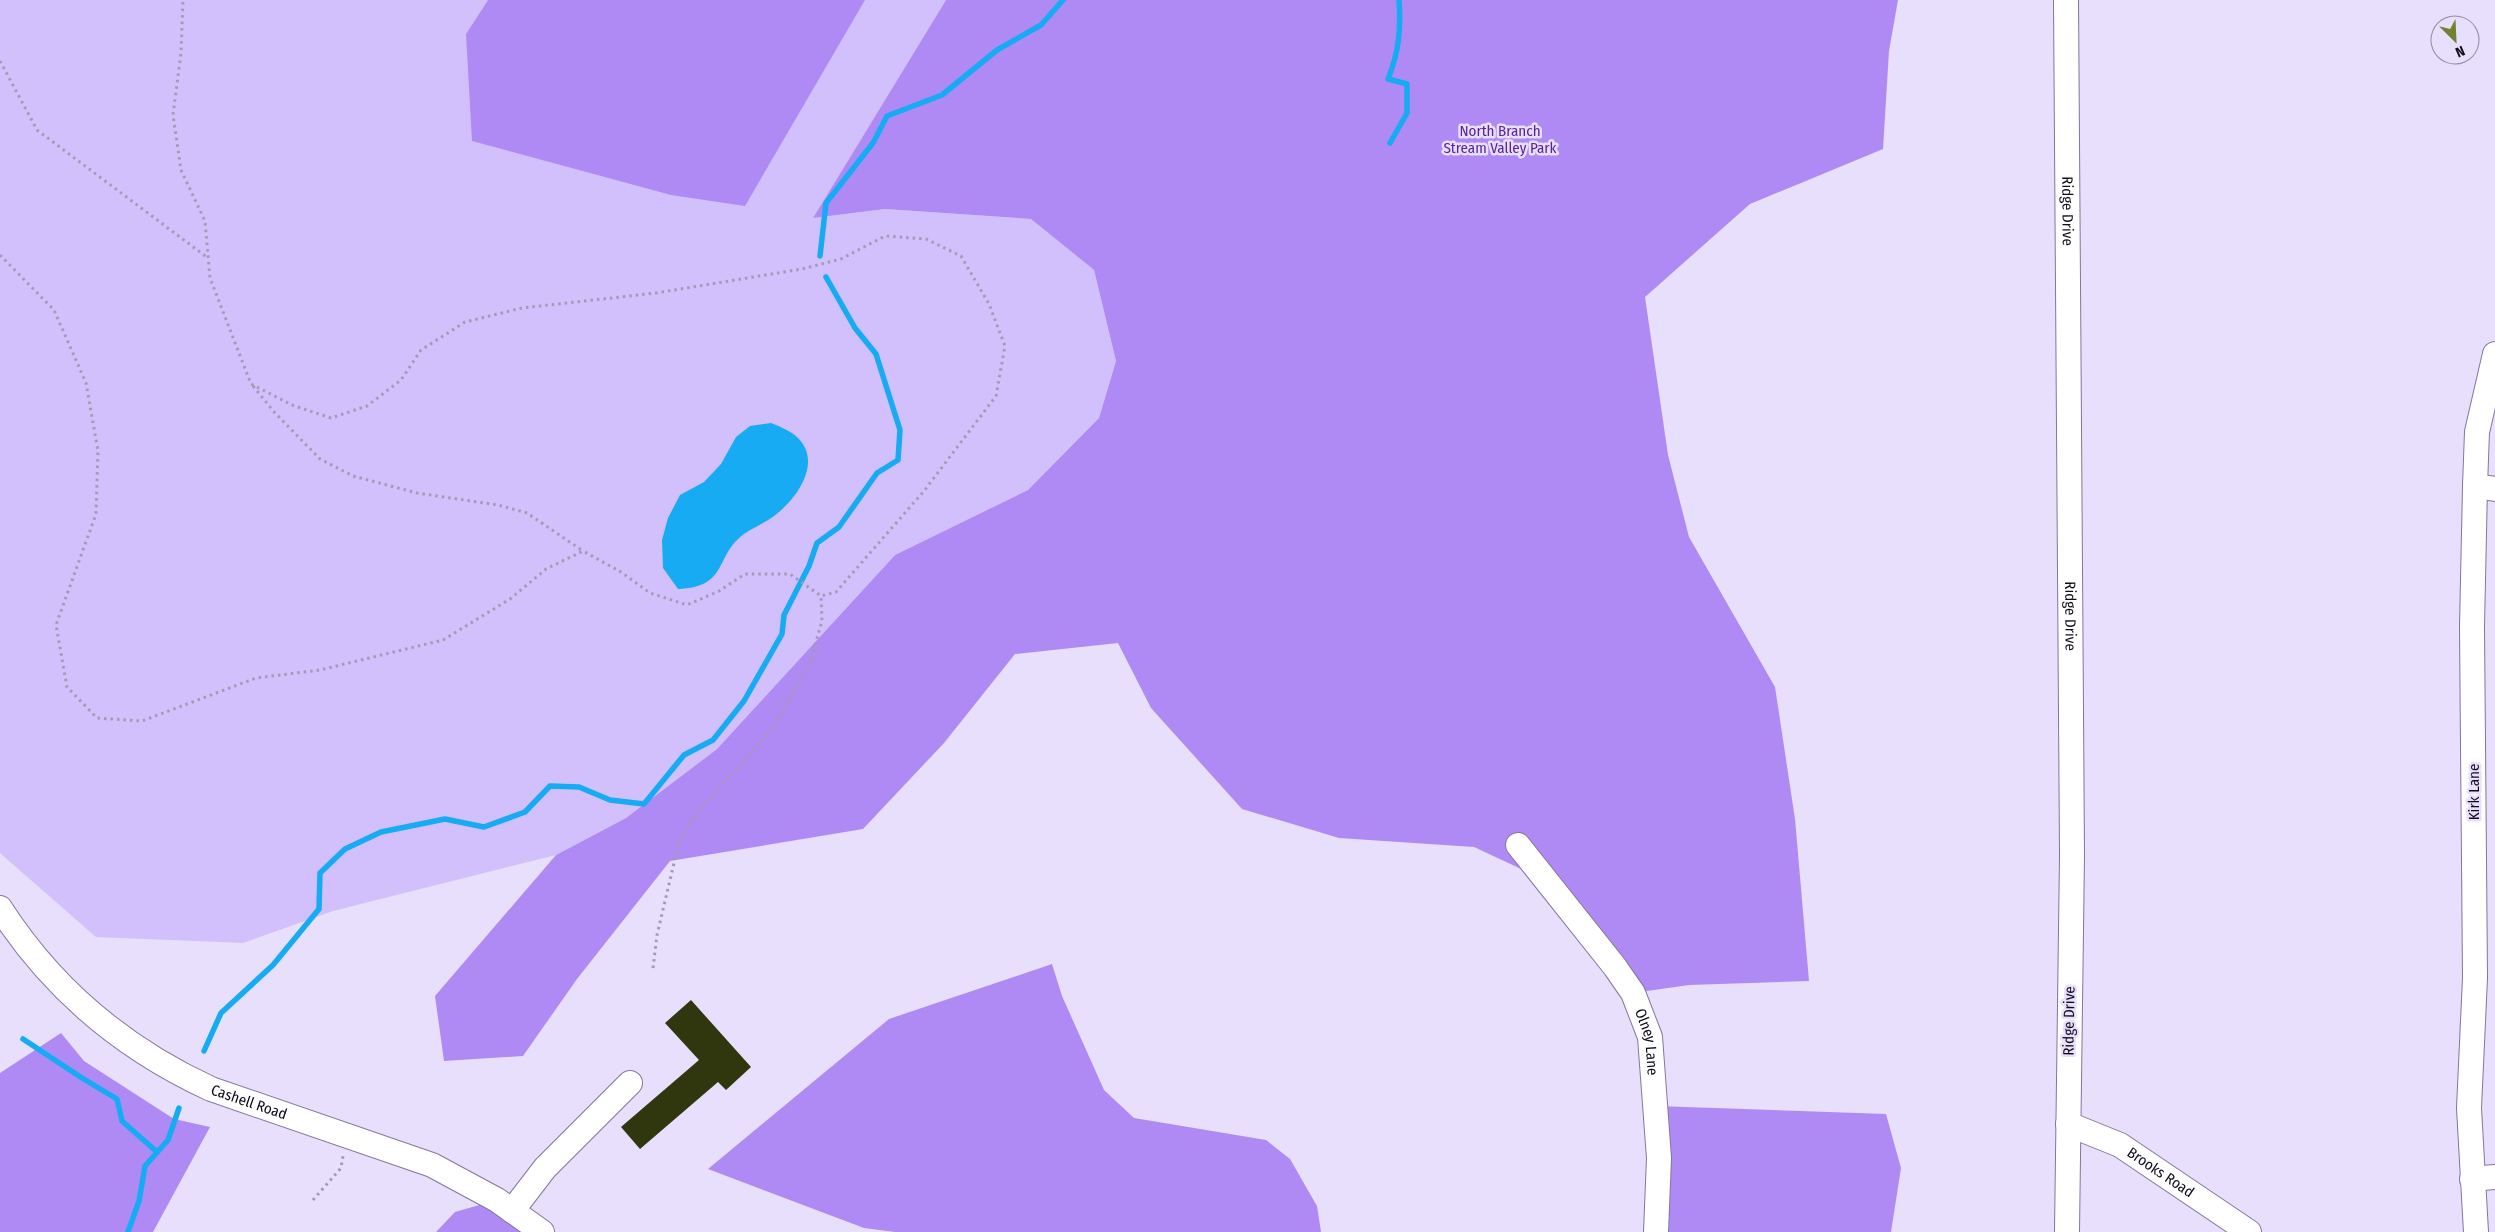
<svg xmlns="http://www.w3.org/2000/svg" width="2495" height="1232" font-family="'Fira Sans Condensed',sans-serif">
<rect width="100%" height="100%" fill="#e7dffb"/>
<path fill="#d2c0fc" d="M0,0H488L466,34L852,0H946L813,218L885,209L1031,219L1094,270L1116,361L1099,418L1028,490L895,555L717,749L626,818L556,855L333,911L243,943L96,937L0,853Z"/>
<path fill="#b08af4" d="M488,0H865L745,206L671,195L472,141L466,34Z
M946,0H1898L1889,51L1883,149L1750,204L1645,297L1668,455L1689,537L1775,687L1795,819L1809,981L1689,985L1633,993L1547,881L1474,847L1339,838L1242,809L1151,708L1118,643L1015,654L944,743L863,829L670,861L577,979L523,1056L444,1061L435,996L556,855L626,818L717,749L895,555L1028,490L1099,418L1116,361L1094,270L1031,219L885,209L813,218Z
M1052,964L1062,996L1104,1090L1134,1118L1266,1140L1290,1159L1317,1206L1321,1232H895L864,1228L708,1169L889,1019Z
M61,1033L84,1061L174,1119L210,1127L153,1232H0V1073Z
M1656,1106L1886,1114L1901,1168L1891,1232H1656Z
M497,1200L542,1232H436L455,1212Z"/>
<path fill="#17abf3" d="M771,423C781,427 791,431 798,438C823,463 796,500 774,516C765,523 754,527 744,534C714,556 729,587 678,589L663,568L662,540L668,518L680,495L704,482L721,464L736,437L750,426Z"/>
<g fill="none" stroke-linecap="round" stroke-linejoin="round">
<path stroke="#17abf3" stroke-width="5.5" d="M1390,143L1407,113V84L1388,79C1399,52 1401,29 1399,0
M820,256L826,203L873,143L887,116L942,95L997,50L1041,25L1063,0
M23,1039L82,1078L117,1099L122,1121L157,1152
M204,1051L221,1013L273,965L319,909L320,873L345,849L381,832L445,819L484,827L525,812L550,786L579,787L610,800L644,804L684,755L713,740L744,701L782,634L784,615L809,566L817,543L839,527L877,473L898,460L900,430L876,354L855,328L826,277
M128,1232L139,1201L145,1166L168,1140L179,1108"/>
</g>
<path fill="#30370e" d="M691,1000L751,1067L726,1090L718,1082L640,1149L621,1127L699,1060L665,1023Z"/>
<g fill="none" stroke-linecap="round" stroke-linejoin="round">
<g stroke="#83769f" stroke-width="26">
<g id="minor">
<path id="s1" d="M2066,0L2072,855L2067,1232"/>
<path d="M2475,486L2495,489"/>
<path id="s2" d="M1518,845L1615,967L1633,993L1650,1037L1659,1158L1656,1232"/>
<path id="s3" d="M0,908C52,989 124,1049 211,1089L432,1165L497,1200L542,1232"/>
<path id="s4" d="M2068,1124L2120,1145L2249,1232"/>
<path d="M2472,1179L2495,1177"/>
<path d="M512,1211L545,1168L630,1083"/>
<path d="M2476,1232L2469,1108L2475,978L2472,627L2475,486L2477,432L2495,354"/>
</g>
</g>
<path stroke="#a29bb3" stroke-width="3" stroke-dasharray="2.5 4" stroke-linecap="butt" d="M0,61L37,130L208,258
M0,255L54,310L86,383L98,451L96,514L56,625L67,687L97,718L142,721L256,678L320,670L443,640L510,599L546,569L583,551L621,572L650,593L687,605L719,591L745,574H790L821,596L836,592L924,491L996,396L1005,346L989,304L961,256L926,239L885,236L841,259L802,269L656,293L522,308L465,322L421,350L401,380L367,406L331,418L292,405L251,384L210,278L205,221L181,170L173,115L181,53L183,0
M253,386L275,413L320,459L353,476L417,493L498,505L527,513L583,551
M653,968L657,935L679,842L694,816L774,727L810,663L822,621L821,596
M313,1200L341,1168L343,1156"/>
<use href="#minor" stroke="#fff" stroke-width="24"/>
</g>
<g text-anchor="middle" dominant-baseline="central" stroke-width="5" stroke-linejoin="round" paint-order="stroke">
<g font-size="15" fill="#5a229d" stroke="#e7dffb">
<text x="1500" y="131">North Branch<tspan x="1500" dy="17">Stream Valley Park</tspan></text>
</g>
<g font-size="15" fill="#100b1a" stroke="#e7dffb">
<text stroke="none"><textPath href="#s1" startOffset="211">Ridge Drive</textPath></text>
<text stroke="none"><textPath href="#s1" startOffset="616">Ridge Drive</textPath></text>
<text transform="translate(2474 792) rotate(-90)">Kirk Lane</text>
<text transform="translate(2069 1021) rotate(-89)">Ridge Drive</text>
<text stroke="none"><textPath href="#s2" startOffset="239">Olney Lane</textPath></text>
<text stroke="none"><textPath href="#s3" startOffset="322">Cashell Road</textPath></text>
<text stroke="none"><textPath href="#s4" startOffset="105">Brooks Road</textPath></text>
</g>
</g>
<g transform="translate(2455 40) rotate(156)"><circle r="24" fill="#e7dffb" stroke="#918aa1"/>
<path d="M0-4L9 19L0 12L-9 19Z" fill="#738230"/>
<text y="-8" font-size="14" font-weight="bold" text-anchor="middle" fill="#100b1a">N</text>
</g>
</svg>
